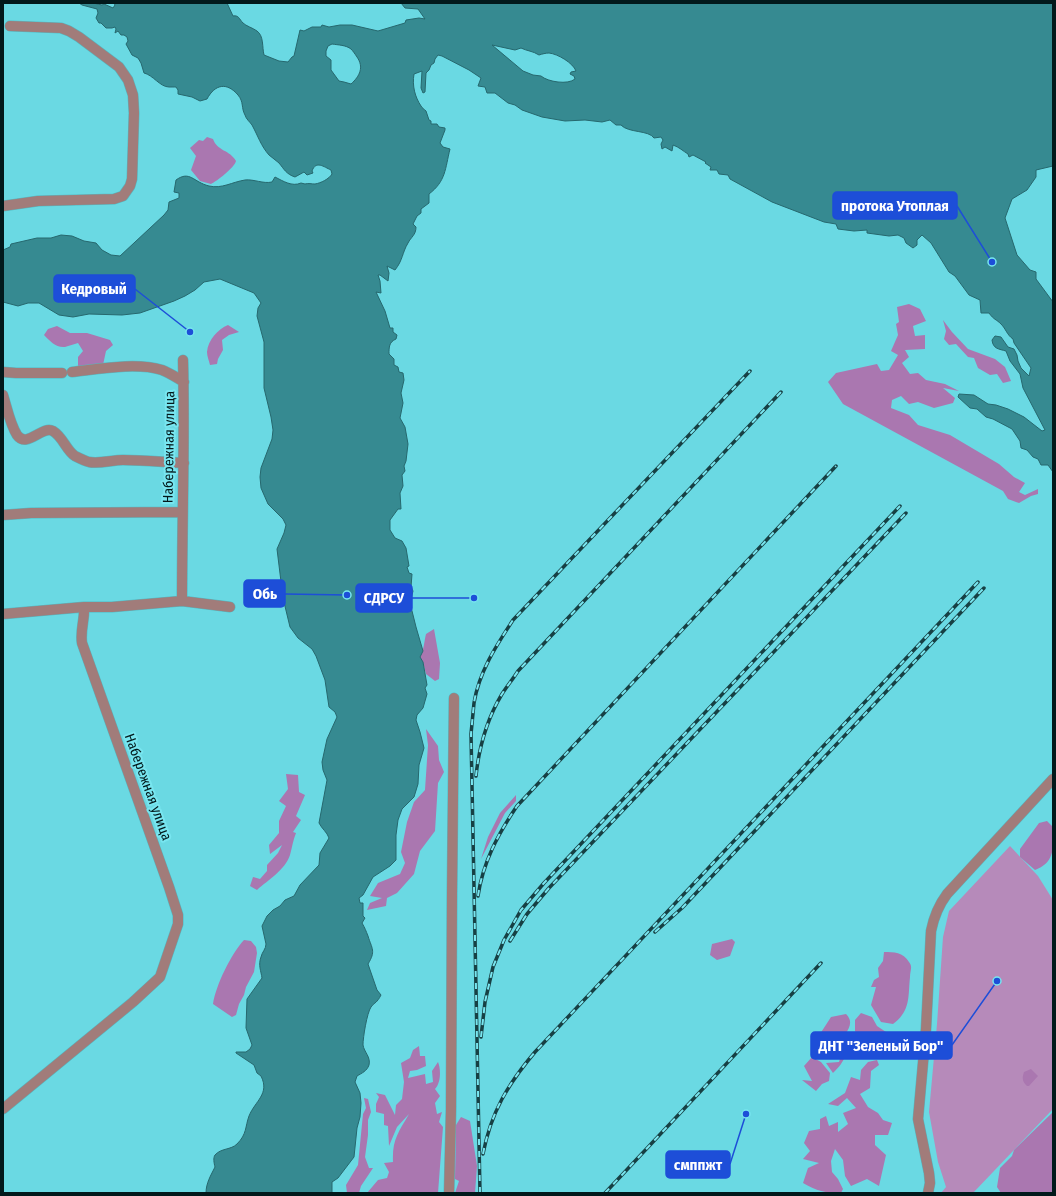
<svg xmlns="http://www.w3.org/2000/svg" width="1056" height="1196" font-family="'Fira Sans Condensed',sans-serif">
<rect width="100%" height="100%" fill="#6ad9e3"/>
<path fill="#b68aba" d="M1010,846L1038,876L1053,900V1109L973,1193H941L946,1187L938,1162L929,1112L937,1024L943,937L949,911Z"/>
<path fill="#aa77b0" d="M207,137L213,139C217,151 230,150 236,161C234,168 217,181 211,184L200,181L191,170L196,156L190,148L199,140L203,141Z
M909,304L920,309L926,321L913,326L915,336L925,335V349L905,350L909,357L902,363L910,374L918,373L926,380L945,384L959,391L943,388L955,398L953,403L934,408L918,402L909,404L901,396L892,400L891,408L909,415L918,425L950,435L999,464L1014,477L1025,483L1019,492L1025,495L1038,489V494L1031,496L1019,503L1008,499L1003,491L843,404L828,382L836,373L877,364L881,371L889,370L898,355L891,351L898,335L896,324L899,322L897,307Z
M943,320L952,332L968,349L995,359L1005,367L1011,381L1003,383L997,374L990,375L978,368L974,358L968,357L956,344L949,345L944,339L946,331Z
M228,325L239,332L229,335L222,340L223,350L218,359L217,364L210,365C209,361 207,356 207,352C208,340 218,329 228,325Z
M57,326L70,333H87L110,340L113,345L106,351L103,365L78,367V357L83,351L78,343C74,344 69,346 65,347C56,348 50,341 44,335L48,329Z
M434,629L440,663L439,679L435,681L426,674L423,662L420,657C424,650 424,642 426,634Z
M426,729L438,746L439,760L444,772L438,783L435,831L420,851L414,874L397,893L387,898L386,906L367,910L370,903L382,898L370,896L378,883L400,874L405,863L401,852L407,822L414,802L425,790L428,745Z
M286,774L298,775L299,792L305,795L296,816L301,820L293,832L296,833C293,840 292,848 290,855C285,870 268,880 257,890L250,886L253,877L260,879L267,871V865L278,853L282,845L270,854L269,845L279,833V821L286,806L279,801L288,789Z
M516,795V801L505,813L481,859L488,837L500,813Z
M1047,821L1053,827C1053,847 1056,862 1035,870L1020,857V849L1039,823Z
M732,939L735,942L730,956L717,960L710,955L712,944Z
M244,940L251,941L256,947L257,953L254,972L246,987L244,995L239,1004L236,1015L232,1017L213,1004C216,985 231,954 244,940Z
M884,952C894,952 903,952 909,962C913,967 910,970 910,977C908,996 911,1011 893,1024L881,1022L871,1005L876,987H871L874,980L879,977L878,968L883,961Z
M861,1013L872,1017L877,1026L886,1032C878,1045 870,1055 854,1058L855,1046L859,1037L855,1031V1020Z
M846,1014C853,1021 850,1027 845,1035L850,1036C847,1052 846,1061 833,1073L826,1063L839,1062L844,1046L835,1052L829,1042L820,1034L831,1017Z
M419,1046L420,1056H425L426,1066L417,1070L410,1071L408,1078L425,1074L426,1084L433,1082L432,1071L438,1062C441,1069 441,1083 435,1089L440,1096L435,1103L437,1114L442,1112L439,1122L443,1127L438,1193H367L378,1180L387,1178L389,1172L384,1163L393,1162C392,1140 398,1133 409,1114L397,1127L389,1146L388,1126L384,1125V1114L376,1112V1104L379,1097L376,1093L385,1095L395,1115L396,1105L402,1099L404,1082L401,1063L410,1058L413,1050Z
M812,1057L821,1062L830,1073L829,1081L822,1084L816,1091L802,1080L812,1081L804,1066Z
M877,1060L879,1065L871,1071L870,1088L860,1094L868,1107L878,1113L883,1120L892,1123L888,1135H875V1145L886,1155L879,1186L867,1179L851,1186L845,1176L843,1160L835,1149L831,1161L832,1172L838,1179L843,1189L841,1193C825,1193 817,1191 803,1183L808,1168L819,1163L803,1159L810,1151L804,1143L809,1131L820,1129V1119L826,1116L829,1126L838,1122V1132L848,1124L843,1113L856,1108L847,1098L838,1106L828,1104L845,1093L851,1077L860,1080L861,1070L868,1062Z
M1031,1069L1038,1076L1029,1086H1027C1022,1081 1022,1078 1024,1072Z
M364,1098L368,1099L371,1112L368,1120V1135L365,1157L369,1168H373L361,1186L359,1193H347L346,1185L358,1165L363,1114L366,1108Z
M1053,1112V1193H1001L997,1187L1000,1168L1012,1156L1014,1150Z
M461,1117L470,1121L477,1166L475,1193H455L459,1181L455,1179L456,1125Z"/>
<path fill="#368a91" stroke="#26686e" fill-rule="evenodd" d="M79,3H93L102,5L104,4L113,8L115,5L114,3H227L233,16C239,15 239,19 243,23C246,26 253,28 257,31C264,36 262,47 264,55L279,61L288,62L292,57L294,56L300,30L304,31L312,27H321L322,25L329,27L340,25H352L378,31L405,23L406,20L419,18L425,19L418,9L405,8L401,3H1053V166L1036,170V177L1027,190L1012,199L1005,218L1017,255L1030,270L1036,272V279L1053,302V472L1048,465H1041L1038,459L1033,457L1027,450L1021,448L1020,441L1012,429L993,419L986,417L977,409L970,408L958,397L959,394L974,395L988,404L996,405L1008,409L1024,417L1042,431L1045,430L1023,388L1020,374L1010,361L1006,351C999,349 993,349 992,340L995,336L1001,337L1008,347L1014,349L1017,355L1018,361L1021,368L1029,376L1031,368L1014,343L1013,339C1007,335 1006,329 1001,324C996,319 994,320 989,313H981L980,300L969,295L955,276L949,272L931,243L922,235L917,240V245L913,248L906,243L904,238L898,235L889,236L867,233V230L854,231L838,229L836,224L824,222L772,202L730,179L728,175L719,174L717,170H710L711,167L705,163L706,162L693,155L689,157L688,154C683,151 679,147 673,145L672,151L665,147L662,149L661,144L663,140L661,137L654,138C649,130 628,133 621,125H616L610,120L602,122L585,120L565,121L542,117L522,110L515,105L508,103L495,93H487L485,87L478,86L481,78L469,70L442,56L438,55L435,59L434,63L431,65L429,70L426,73L425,92L423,93L421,88L422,71L414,74C412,86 415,97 421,106C422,108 424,109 426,111C427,114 428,117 429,120L431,121V124H437L439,127L445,128V130L440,143L443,147L450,149C445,169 446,181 429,194V203L421,209V213L417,216L413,224L416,227C416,235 411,237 408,243C402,253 403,260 395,270L387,266L389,273L388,281L380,275H378L380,281L381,293L376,292L385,311L390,328H393V332L397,335L396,339C389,342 389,347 389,354L394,359V365L398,367L399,372L403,373L404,380L401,393L403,403L400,418L405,427L408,444L406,461L404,466L405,471L402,475L403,486L400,493L401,509H398L390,520V530L395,538L402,541L406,548L409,566L407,567L409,573L412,574L411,587L413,591L410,603L416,627L423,651L420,657L423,662L427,685L425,688L427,694L423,708L417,715L416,720L420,732L424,748L419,765L418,784L414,797L402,809L398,820L396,835V860L390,866L373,877L363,895L359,898L360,903H363V916L365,918L362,923C365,928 366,931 368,936C372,949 376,951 368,964L377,990L381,995C377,1003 375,1002 371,1007C367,1013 363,1037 363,1045C364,1052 371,1057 369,1065C367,1071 362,1073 357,1076L355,1082L360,1093L361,1103L360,1117L357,1128L354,1157L338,1178L332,1182V1193H206C206,1183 211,1175 215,1167C214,1163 213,1158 215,1155C221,1148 231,1150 237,1144C247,1134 245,1127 249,1116C255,1101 270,1094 261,1076L257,1073L254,1065L236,1053V1052H246L250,1049L252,1045L246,1028L247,999L262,978C261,971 258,965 261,957C262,952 266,949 266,944L262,926L267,916L273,910L280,906L285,900L294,896L300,885L319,865L320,853L329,838C327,832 322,829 319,823L327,780L323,770L322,762L327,739L337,717L335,712L329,707L325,680L316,656L312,649L298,638L290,627L283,598L277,549L284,533L286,525L283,519L268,504L261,488L260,477L261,468L272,439L273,430L271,417L264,388V342L257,316L258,308L261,303L254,293L220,279L204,282L195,290L185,296L174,301L140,313L122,315L89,314L73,317L59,315L39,303H28L18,306L3,302V250L10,247L11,244L37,238H51L61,235L72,236L84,241L96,243L102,250L111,255L120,256L164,215L168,210L169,202L179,198V193L174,192L176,180C190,170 193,182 209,186C222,189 232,182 245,180C254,179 263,184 272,182L275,177C283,181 292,187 301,183L305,184C309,183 311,184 315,184C321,183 329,179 332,174L331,170C324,167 316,160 312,171L313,173L307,175L304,172L295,177C286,174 284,169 279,163C276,160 272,158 269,155C261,146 258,136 252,125C250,122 246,119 245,115C241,108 244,102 238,95C227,82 215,84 207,99L200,101L192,97L178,94V90L176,87C174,87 172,87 169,87C160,87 153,75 144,73L141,63L138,58L132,55L126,44L128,41L127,37L124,35H121L118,31L115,33L116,29L115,27L112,28H106L101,23H99L96,18L98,13L97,9L82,5ZM332,44C338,45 346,45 351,49C353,51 355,54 357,57C364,67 360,76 351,84L344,82L339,81L331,70V60L326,56V51L328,46ZM492,45L515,50L521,48C527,51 533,51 539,55C542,54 546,53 549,53C558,54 573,63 576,71L571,72L570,74L574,76L575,79C568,85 548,82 541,76L533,75L523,71Z"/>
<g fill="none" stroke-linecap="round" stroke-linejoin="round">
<g stroke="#57b6bf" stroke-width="11">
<path id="minor" d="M3,206L38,201L114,199L123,196L130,186L132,179L134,113L133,95L128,80L119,67L79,37L69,31L61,28L10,26
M3,372L16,373H62
M72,372C99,369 136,362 162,370C170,373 177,378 184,382
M3,395C7,408 10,424 17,435C27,449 42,425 53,431C63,437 66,450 75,456C79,458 85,461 89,462C100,464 112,460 123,460C143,460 163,462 184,463
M3,515L31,513L182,512
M182,601C182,521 185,440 183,360
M3,614L84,607H112L182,601L230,607
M3,1109L133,1002L160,977L178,924V915L169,887L82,643C80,630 85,619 84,607
M449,1193L451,1110L452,894L454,698
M928,1193L930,1183L929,1173L918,1119L926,1029L931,931C934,916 938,906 947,894L1053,779"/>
</g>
<use href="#minor" stroke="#a17c7a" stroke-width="10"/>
<g stroke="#174044" stroke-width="3.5">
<path id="rail" d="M476,776C479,747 487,719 502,694C507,686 513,679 518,671L781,392
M478,896C483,862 498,834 517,806L836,466
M655,932L682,908L984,588
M510,941L527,914L549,888L906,513
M481,1037L485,1002L493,967L504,940L521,910L544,883L900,506
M483,1154C491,1112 508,1084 535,1052L978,582
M480,1193L471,734C472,724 473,713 474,703C479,672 496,646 513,620L750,371
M605,1193L821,963"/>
</g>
<use href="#rail" stroke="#78e6f0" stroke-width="2" stroke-dasharray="6" stroke-linecap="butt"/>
</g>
<g text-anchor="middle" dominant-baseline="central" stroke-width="4" stroke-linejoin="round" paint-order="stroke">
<g font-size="14" fill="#02191b" stroke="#78e6f0">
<text transform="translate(169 447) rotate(-89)">Набережная улица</text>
<text transform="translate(148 787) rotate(70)">Набережная улица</text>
</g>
</g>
<path fill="none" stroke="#1d4ed8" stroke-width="1.5" d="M992 262L957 206M190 332L135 289M347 595L285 594M474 598L412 598M997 981L952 1045M746 1114L730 1164"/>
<g fill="#1d4ed8" stroke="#78e6f0" stroke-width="1.5">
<circle cx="992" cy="262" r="4"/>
<circle cx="190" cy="332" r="4"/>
<circle cx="347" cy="595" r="4"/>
<circle cx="474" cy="598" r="4"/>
<circle cx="997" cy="981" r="4"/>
<circle cx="746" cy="1114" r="4"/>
</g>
<g fill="#1d4ed8" stroke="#1d4ed8" stroke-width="1.5">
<rect x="833" y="192" width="124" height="27" rx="4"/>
<rect x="54" y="275" width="81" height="27" rx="4"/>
<rect x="244" y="580" width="41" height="27" rx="4"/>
<rect x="356" y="584" width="56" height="28" rx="4"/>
<rect x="811" y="1032" width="141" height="27" rx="4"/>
<rect x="666" y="1151" width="64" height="27" rx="4"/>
</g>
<g font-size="15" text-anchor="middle" font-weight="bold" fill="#fff">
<text x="895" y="211">протока Утоплая</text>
<text x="94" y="294">Кедровый</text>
<text x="265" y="599">Обь</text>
<text x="384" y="603">СДРСУ</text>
<text x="881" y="1051">ДНТ "Зеленый Бор"</text>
<text x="698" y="1170">смппжт</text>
</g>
<rect width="1056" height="1196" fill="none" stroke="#02191b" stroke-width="8"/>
</svg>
